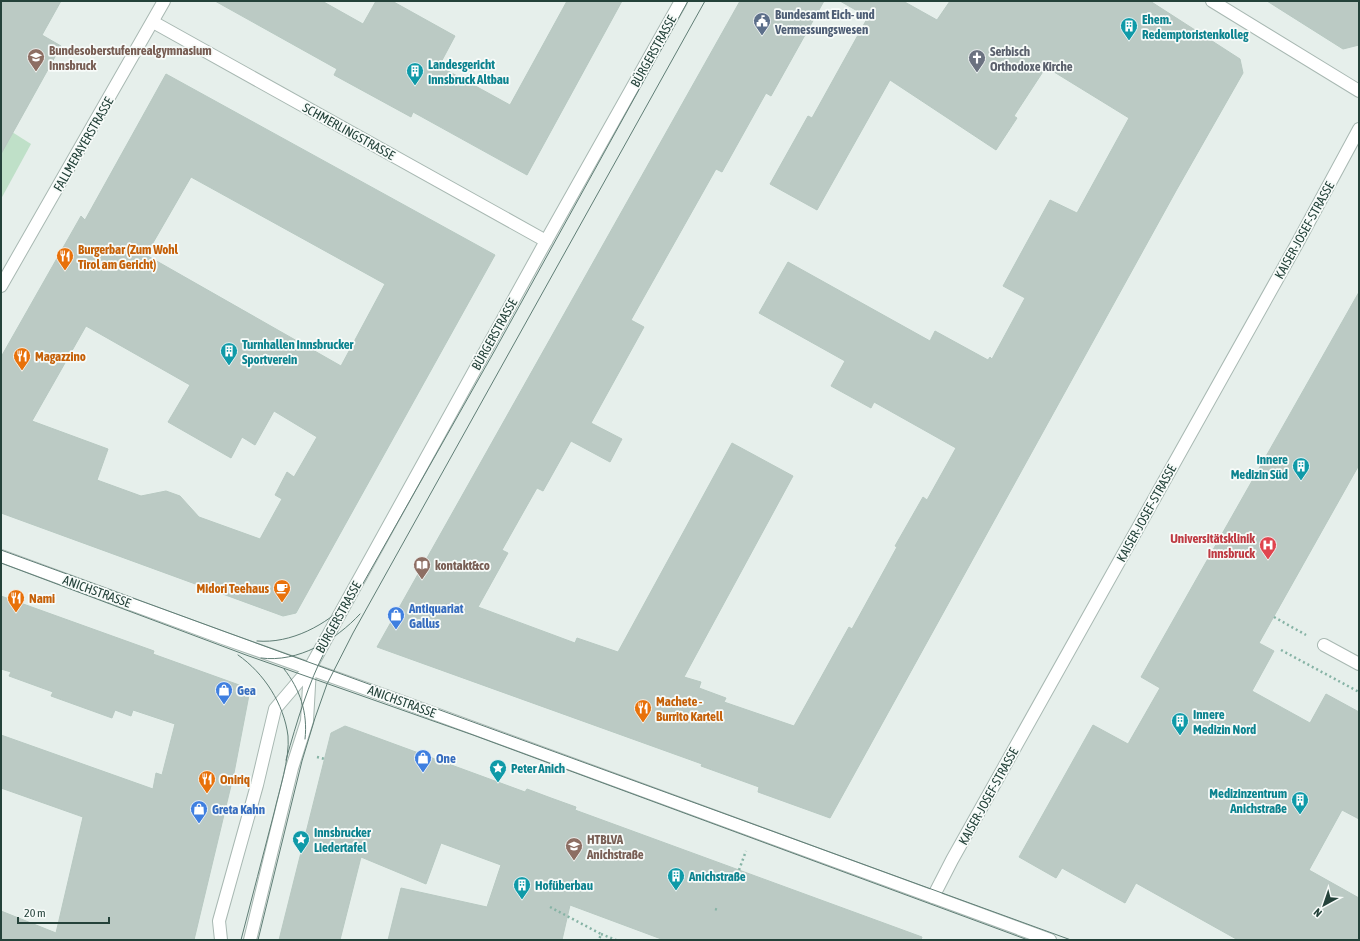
<svg xmlns="http://www.w3.org/2000/svg" width="1360" height="941" font-family="'Asap Condensed',sans-serif">
<style>
.green{fill:#bfe0c8}
.building{fill:#bbcac4;stroke:#b8c9c2;fill-rule:evenodd}
.lines{fill:none;stroke-linecap:round;stroke-linejoin:round}
.service-casing{stroke:#a8b8b2;stroke-width:14}
.minor-casing{stroke:#a8b8b2;stroke-width:14}
.tertiary-casing{stroke:#a8b8b2;stroke-width:14}
.path{stroke:#86b3a5;stroke-width:2.5;stroke-dasharray:2 3;stroke-linecap:butt}
.service{stroke:#fff;stroke-width:12}
.minor{stroke:#fff;stroke-width:12}
.tertiary{stroke:#fff;stroke-width:12}
.tram{stroke:#5f7d75;stroke-width:1}
.labels{text-anchor:middle;stroke-width:3.5;stroke-linejoin:round;paint-order:stroke}
.service-label{font-size:13px;font-weight:bold;fill:#4e5e75;stroke:#f7fbf9;text-anchor:start}
.culture-label{font-size:13px;font-weight:bold;fill:#0d838f;stroke:#f7fbf9;text-anchor:start}
.education-label{font-size:13px;font-weight:bold;fill:#785e54;stroke:#f7fbf9;text-anchor:start}
.street-label{font-size:13px;fill:#24423a;stroke:#f7fbf9}
.worship-label{font-size:13px;font-weight:bold;fill:#5b616d;stroke:#f7fbf9;text-anchor:start}
.food-label{font-size:13px;font-weight:bold;fill:#c56008;stroke:#f7fbf9;text-anchor:start}
.health-label{font-size:13px;font-weight:bold;fill:#be3a42;stroke:#f7fbf9;text-anchor:end}
.shop-label{font-size:13px;font-weight:bold;fill:#366cbe;stroke:#f7fbf9;text-anchor:start}
</style>
<rect width="100%" height="100%" fill="#e6efeb"/>
<polygon class="green" points="1,125 31,144 1,199"/>
<g class="building">
<polygon points="1,1 61,1 42,35 61,46 1,154"/>
<polygon points="215,1 322,1 363,24 376,1 392,1 455,36 439,66 510,105 567,1 622,1 527,175 413,112 411,117 334,75 337,69"/>
<polygon points="740,1 824,1 771,96 766,93 722,172 716,169 631,320 644,327 591,423 622,439 610,462 571,441 543,491 537,488 520,518 502,550 508,553 478,607 575,643 577,638 618,652 732,443 793,476 684,677 701,682 699,688 726,698 724,702 794,726 849,627 852,629 897,547 895,546 923,497 927,500 956,448 874,402 871,408 831,386 845,361 759,313 788,262 930,341 935,331 988,360 990,357 992,359 1025,298 1003,286 1050,200 1077,213 1129,118 1046,67 1014,116 1017,118 996,150 890,80 817,210 770,184 808,116 812,118 868,17 840,1 903,1 937,20 950,1 1150,1 1240,59 1243,73 1177,189 830,818 758,792 759,787 701,766 702,764 377,647"/>
<polygon points="1267,1 1359,1 1359,45 1343,49"/>
<path d="M166,74L495,255L296,613L283,616L1,513V357L81,216L85,220ZM191,177L385,284L341,366L146,255ZM86,326L190,385L168,422L231,458L242,437L255,445L274,411L317,437L294,477L287,472L275,495L282,499L260,539L199,517L180,496L166,491L141,496L97,480L108,449L32,421Z"/>
<polygon points="1359,292 1359,465 1259,643 1274,651 1252,691 1310,723 1326,694 1359,712 1359,819 1342,810 1309,870 1359,898 1359,940 1238,940 1136,883 1125,903 1062,868 1056,878 1019,857 1093,725 1128,744 1160,688 1141,677"/>
<polygon points="1,596 154,651 153,654 242,686 249,695 234,773 194,940 1,940 1,911 56,933 83,817 1,788 1,735 153,789 156,773 162,775 175,724 133,710 131,716 115,710 112,718 51,696 53,692 9,676 11,672 1,669"/>
<polygon points="345,726 525,792 527,789 551,798 576,807 575,810 922,937 921,940 664,940 570,905 562,940 388,940 401,888 487,907 501,865 441,843 426,884 361,857 340,940 279,940 331,733"/>
</g>
<g class="lines">
<g class="service-casing">
<polyline id="service" points="1324,645 1359,664"/>
</g>
<g class="minor-casing">
<g id="minor">
<polyline points="1212,1 1359,91"/>
<polyline points="153,22 546,241"/>
<polyline points="1,286 164,1"/>
<polyline points="1,556 223,638 392,698 1050,940"/>
<polyline points="933,897 952,860 1298,242 1359,129"/>
</g>
</g>
<g class="tertiary-casing">
<g id="tertiary">
<polyline points="221,940 219,921 257,785 275,709 310,668 546,241 681,1"/>
<polyline points="250,940 292,768 307,721 310,668"/>
</g>
</g>
<g class="path">
<polyline points="1274,617 1306,635"/>
<polyline points="1281,650 1359,692"/>
<polyline points="317,757 325,759"/>
<polyline points="739,870 746,851"/>
<polyline points="550,907 601,934 599,940"/>
<polyline points="715,909 718,910"/>
<polyline points="601,934 616,940"/>
</g>
<use href="#service" class="service"/>
<use href="#minor" class="minor"/>
<use href="#tertiary" class="tertiary"/>
<g class="tram">
<polyline points="1,550 1071,940"/>
<polyline points="1,563 246,655 473,735 1028,940"/>
<path d="M257,641C291,644 326,625 350,601"/>
<path d="M238,655C264,673 284,704 288,736C290,758 279,791 274,813C263,855 252,898 241,940"/>
<path d="M261,658C298,663 336,640 360,614"/>
<path d="M284,669C300,689 308,713 305,739"/>
<path d="M286,760C297,721 308,684 326,649L495,350L688,1"/>
<polyline points="258,940 302,761 315,718 327,684 353,633 705,1"/>
</g>
</g>
<defs>
<g id="civic-pin" transform="scale(0.9)"><path d="M0 17L-7.5 6A9.5 9.5 0 1 1 7.5 6Z" fill="#5c6f8a" stroke="#f7fbf9"/><path d="M-.6-6.5H3V-4.5H.6V-3L4-1V1h2V6H-6V1h2V-1L-.6-3ZM-1.2 2.5V6h2.4V2.5Z" fill="#fff"/></g>
<g id="building-pin" transform="scale(0.9)"><path d="M0 17L-7.5 6A9.5 9.5 0 1 1 7.5 6Z" fill="#0f9aa8" stroke="#f7fbf9"/><path d="M-4-6H4V6H1V3H-1V6H-4ZM-2.5-4.3h1.7v1.8h-1.7ZM.8-4.3h1.7v1.8H.8ZM-2.5-1h1.7V.8h-1.7ZM.8-1h1.7V.8H.8Z" fill="#fff"/></g>
<g id="school-pin" transform="scale(0.9)"><path d="M0 17L-7.5 6A9.5 9.5 0 1 1 7.5 6Z" fill="#8d6e63" stroke="#f7fbf9"/><path d="M0-5L7-2L0 1L-7-2ZM-4 1L0 2.5L4 1V4Q0 6-4 4Z" fill="#fff"/></g>
<g id="church-pin" transform="scale(0.9)"><path d="M0 17L-7.5 6A9.5 9.5 0 1 1 7.5 6Z" fill="#6b7280" stroke="#f7fbf9"/><path d="M-1.2-6h2.4v3.5h3.3v2.4h-3.3V6h-2.4V-.1h-3.3v-2.4h3.3Z" fill="#fff"/></g>
<g id="restaurant-pin" transform="scale(0.9)"><path d="M0 17L-7.5 6A9.5 9.5 0 1 1 7.5 6Z" fill="#e8710a" stroke="#f7fbf9"/><path d="M-5-6h1v4h1v-4h1v4h1v-4h1v5L-1.5 .5V6h-2V.5L-5-1ZM5-6V6H3V1.5H1.5Q1.5-4 5-6Z" fill="#fff"/></g>
<g id="hospital-pin" transform="scale(0.9)"><path d="M0 17L-7.5 6A9.5 9.5 0 1 1 7.5 6Z" fill="#e0444e" stroke="#f7fbf9"/><path d="M-5-5h3v3.5h4V-5h3V5h-3V1.5h-4V5h-3Z" fill="#fff"/></g>
<g id="library-pin" transform="scale(0.9)"><path d="M0 17L-7.5 6A9.5 9.5 0 1 1 7.5 6Z" fill="#8d6e63" stroke="#f7fbf9"/><path d="M-6-4Q-3-5.5-.7-3.5V5Q-3 3-6 4ZM6-4Q3-5.5 .7-3.5V5Q3 3 6 4Z" fill="#fff"/></g>
<g id="cafe-pin" transform="scale(0.9)"><path d="M0 17L-7.5 6A9.5 9.5 0 1 1 7.5 6Z" fill="#e8710a" stroke="#f7fbf9"/><path d="M-5.5-4.5H6V0H3Q3 3.5 0 3.5H-2.5Q-5.5 3.5-5.5 0ZM3-3.2v2h1.7v-2ZM-6 4.5H4V6H-6Z" fill="#fff"/></g>
<g id="shop-pin" transform="scale(0.9)"><path d="M0 17L-7.5 6A9.5 9.5 0 1 1 7.5 6Z" fill="#3f7fe0" stroke="#f7fbf9"/><path d="M-5-2.5h2.3a2.7 3.5 0 0 1 5.4 0H5L5.5 6h-11ZM-1.5-2.5h3a1.5 2.3 0 0 0-3 0Z" fill="#fff"/></g>
<g id="sight-pin" transform="scale(0.9)"><path d="M0 17L-7.5 6A9.5 9.5 0 1 1 7.5 6Z" fill="#0f9aa8" stroke="#f7fbf9"/><path d="M0-6L1.8-2.2L6-1.7L2.9 1.2L3.7 5.4L0 3.3L-3.7 5.4L-2.9 1.2L-6-1.7L-1.8-2.2Z" fill="#fff"/></g>
</defs>
<g fill-rule="evenodd">
<use href="#civic-pin" x="762" y="21"/>
<use href="#building-pin" x="1129" y="26"/>
<use href="#school-pin" x="36" y="57"/>
<use href="#church-pin" x="977" y="58"/>
<use href="#building-pin" x="415" y="71"/>
<use href="#restaurant-pin" x="65" y="256"/>
<use href="#building-pin" x="229" y="351"/>
<use href="#restaurant-pin" x="22" y="356"/>
<use href="#building-pin" x="1301" y="466"/>
<use href="#hospital-pin" x="1268" y="545"/>
<use href="#library-pin" x="422" y="565"/>
<use href="#cafe-pin" x="282" y="588"/>
<use href="#restaurant-pin" x="16" y="598"/>
<use href="#shop-pin" x="396" y="615"/>
<use href="#shop-pin" x="224" y="690"/>
<use href="#restaurant-pin" x="643" y="708"/>
<use href="#building-pin" x="1180" y="721"/>
<use href="#shop-pin" x="423" y="758"/>
<use href="#sight-pin" x="498" y="768"/>
<use href="#restaurant-pin" x="207" y="779"/>
<use href="#building-pin" x="1300" y="800"/>
<use href="#shop-pin" x="199" y="809"/>
<use href="#sight-pin" x="301" y="839"/>
<use href="#school-pin" x="574" y="846"/>
<use href="#building-pin" x="676" y="876"/>
<use href="#building-pin" x="522" y="885"/>
</g>
<g class="labels">
<g class="service-label">
<text x="775" y="19">Bundesamt Eich- und<tspan x="775" dy="15">Vermessungswesen</tspan></text>
</g>
<g class="culture-label">
<text x="1142" y="24">Ehem.<tspan x="1142" dy="15">Redemptoristenkolleg</tspan></text>
<text x="428" y="69">Landesgericht<tspan x="428" dy="15">Innsbruck Altbau</tspan></text>
<text x="242" y="349">Turnhallen Innsbrucker<tspan x="242" dy="15">Sportverein</tspan></text>
<text x="1288" y="464" text-anchor="end">Innere<tspan x="1288" dy="15">Medizin Süd</tspan></text>
<text x="1193" y="719">Innere<tspan x="1193" dy="15">Medizin Nord</tspan></text>
<text x="511" y="773">Peter Anich</text>
<text x="1287" y="798" text-anchor="end">Medizinzentrum<tspan x="1287" dy="15">Anichstraße</tspan></text>
<text x="314" y="837">Innsbrucker<tspan x="314" dy="15">Liedertafel</tspan></text>
<text x="689" y="881">Anichstraße</text>
<text x="535" y="890">Hofüberbau</text>
</g>
<g class="education-label">
<text x="49" y="55">Bundesoberstufenrealgymnasium<tspan x="49" dy="15">Innsbruck</tspan></text>
<text x="435" y="570">kontakt&amp;co</text>
<text x="587" y="844">HTBLVA<tspan x="587" dy="15">Anichstraße</tspan></text>
</g>
<g class="street-label">
<text transform="translate(653 51) rotate(-61)" y="5">BÜRGERSTRASSE</text>
<text transform="translate(349 131) rotate(29)" y="5">SCHMERLINGSTRASSE</text>
<text transform="translate(83 144) rotate(-60)" y="5">FALLMERAYERSTRASSE</text>
<text transform="translate(1304 230) rotate(-61)" y="5">KAISER-JOSEF-STRASSE</text>
<text transform="translate(494 334) rotate(-61)" y="5">BÜRGERSTRASSE</text>
<text transform="translate(1146 513) rotate(-61)" y="5">KAISER-JOSEF-STRASSE</text>
<text transform="translate(97 591) rotate(20)" y="5">ANICHSTRASSE</text>
<text transform="translate(338 617) rotate(-61)" y="5">BÜRGERSTRASSE</text>
<text transform="translate(402 701) rotate(20)" y="5">ANICHSTRASSE</text>
<text transform="translate(988 796) rotate(-61)" y="5">KAISER-JOSEF-STRASSE</text>
</g>
<g class="worship-label">
<text x="990" y="56">Serbisch<tspan x="990" dy="15">Orthodoxe Kirche</tspan></text>
</g>
<g class="food-label">
<text x="78" y="254">Burgerbar (Zum Wohl<tspan x="78" dy="15">Tirol am Gericht)</tspan></text>
<text x="35" y="361">Magazzino</text>
<text x="269" y="593" text-anchor="end">Midori Teehaus</text>
<text x="29" y="603">Nami</text>
<text x="656" y="706">Machete -<tspan x="656" dy="15">Burrito Kartell</tspan></text>
<text x="220" y="784">Oniriq</text>
</g>
<g class="health-label">
<text x="1255" y="543">Universitätsklinik<tspan x="1255" dy="15">Innsbruck</tspan></text>
</g>
<g class="shop-label">
<text x="409" y="613">Antiquariat<tspan x="409" dy="15">Gallus</tspan></text>
<text x="237" y="695">Gea</text>
<text x="436" y="763">One</text>
<text x="212" y="814">Greta Kahn</text>
</g>
</g>
<rect width="1360" height="941" fill="none" stroke="#24423a" stroke-width="4"/>
<g transform="translate(1324 905) rotate(220)" stroke="#f7fbf9" stroke-width="3" paint-order="stroke">
<path d="M0-3L7 15L0 10L-7 15Z" fill="#24423a"/>
<text y="-6" font-size="11" font-weight="bold" text-anchor="middle" fill="#24423a">N</text>
</g>
<path d="M18 917v6h91v-6" fill="none" stroke="#24423a" stroke-width="2"/>
<text x="24" y="917" font-size="12" fill="#24423a" stroke="#f7fbf9" stroke-width="3" paint-order="stroke">20 m</text>
</svg>
